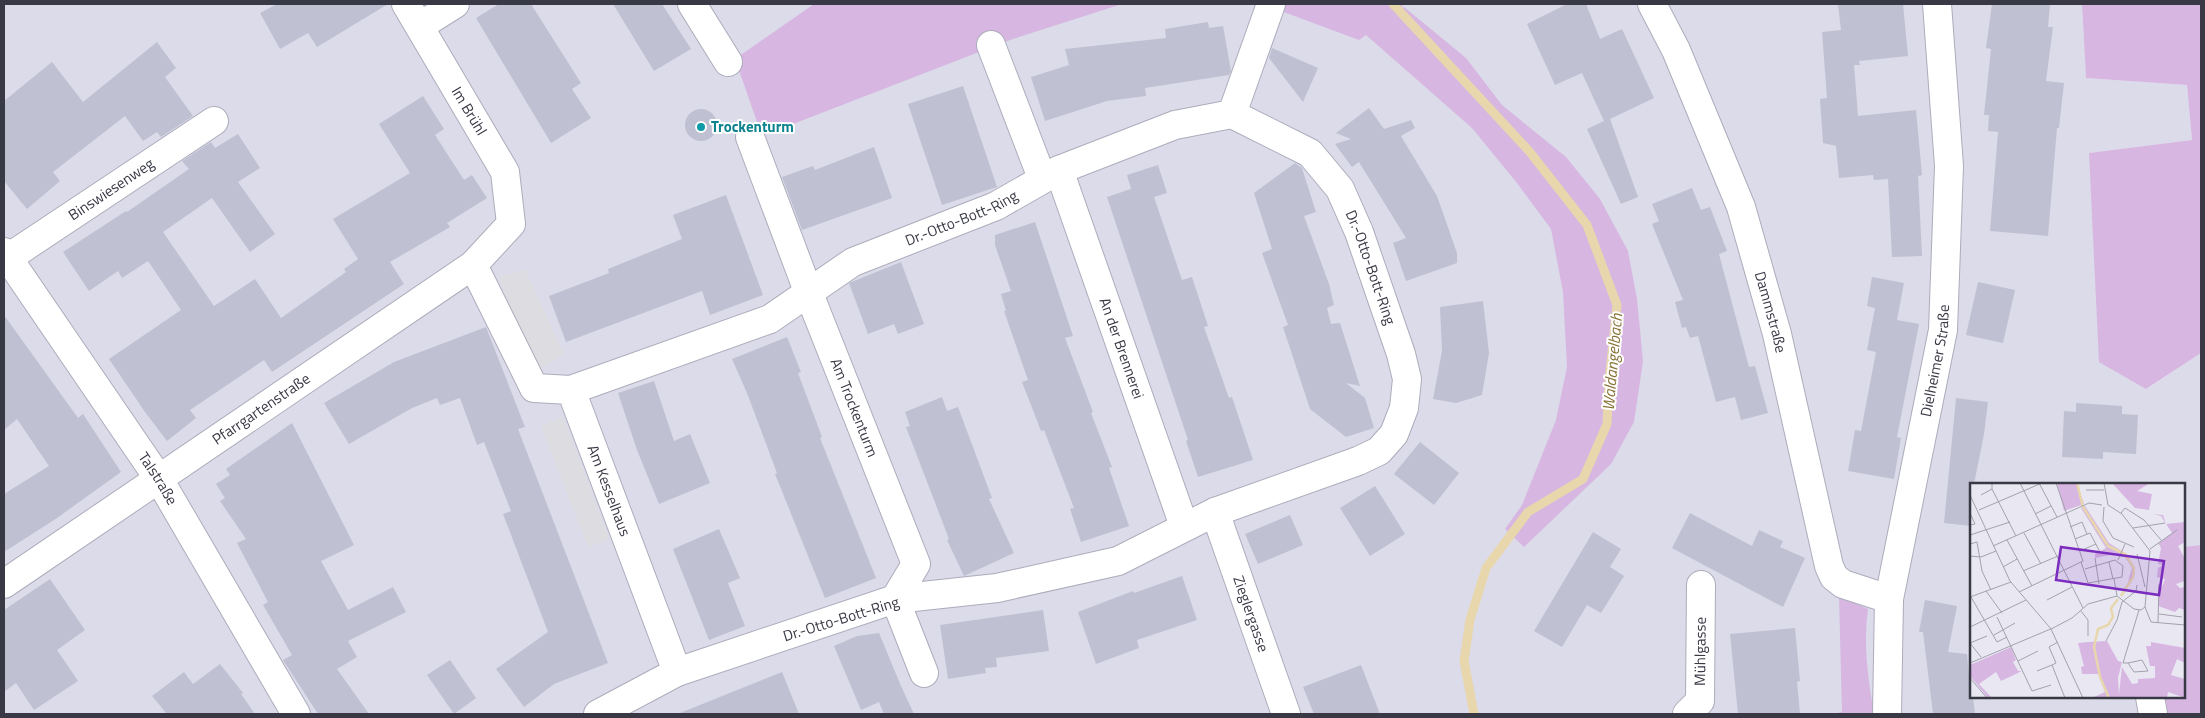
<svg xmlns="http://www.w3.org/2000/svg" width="2205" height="718" font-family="'Titillium Web',sans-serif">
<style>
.residential{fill:#dbdbe9}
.green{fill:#d7b6e2}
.parking{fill:#dddde1}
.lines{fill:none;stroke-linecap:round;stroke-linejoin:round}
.stream{stroke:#e8d7ac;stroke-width:9}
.building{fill:#bfc0d2}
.street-casing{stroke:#acacbc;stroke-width:30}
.street{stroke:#fff;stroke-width:28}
.culture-dot{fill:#0f9aa8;stroke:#fff;stroke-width:2}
.labels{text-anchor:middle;stroke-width:4;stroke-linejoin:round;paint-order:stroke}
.street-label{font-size:15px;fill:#383945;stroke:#fff}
.culture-label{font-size:15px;font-weight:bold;fill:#0d838f;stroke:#fff;text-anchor:start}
.water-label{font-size:16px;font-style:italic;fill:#877134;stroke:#fff}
.inset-river{fill:none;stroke:#e8d7ac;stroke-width:2.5}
.inset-road{fill:none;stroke:#a2a2ad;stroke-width:1}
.view{fill:#7b2cbf;fill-opacity:0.15;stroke:#7b2cbf;stroke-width:2.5}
.inset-edge{fill:none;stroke:#383945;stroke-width:2.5}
</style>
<rect width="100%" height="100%" fill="#e9e8f2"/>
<polygon class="residential" points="4,4 2082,4 2086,78 2187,85 2192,140 2089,153 2147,389 2201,353 2201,545 2184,547 2184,484 1971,484 1971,697 2161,697 2164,714 4,714"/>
<g class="green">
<polygon points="814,4 1122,4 1010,40 762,136 735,59"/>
<polygon points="1262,4 1402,4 1403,5 1397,11 1404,7 1466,58 1502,105 1566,157 1600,199 1628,251 1637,299 1643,361 1634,422 1611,464 1524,547 1505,529 1522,505 1556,420 1567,367 1563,292 1551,229 1517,183 1472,128 1366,35 1359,40"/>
<polygon points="2082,4 2201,4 2201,353 2146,389 2099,362 2089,153 2192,140 2187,85 2086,78"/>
<polygon points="2201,545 2201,714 2164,714 2161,697 2184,697 2184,547"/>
<path d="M1839,596L1868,609C1863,645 1868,678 1874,714H1833L1842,712Z"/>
</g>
<g class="parking">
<polygon points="525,269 564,355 537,370 498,278"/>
<polygon points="563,417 609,539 588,547 541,426"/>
</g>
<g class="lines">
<polyline class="stream" points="1393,4 1529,151 1587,225 1617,305 1609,381 1607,424 1583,479 1528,512 1486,568 1470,620 1464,661 1474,714"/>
</g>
<g class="building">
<polygon points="277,4 388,4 317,47 308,33 280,49 260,13"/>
<polygon points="499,4 531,4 581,83 572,89 591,118 551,143 476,18"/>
<polygon points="613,4 662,4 691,49 654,71"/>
<polygon points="1567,4 1586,4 1600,39 1622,29 1654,98 1610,119 1638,197 1621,204 1587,129 1604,121 1582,73 1555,85 1527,24"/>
<polygon points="1838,4 1903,4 1908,56 1859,61 1860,65 1854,65 1858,116 1916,110 1922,175 1918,176 1922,256 1892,257 1888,179 1874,180 1873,175 1839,178 1836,146 1823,143 1820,99 1827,98 1822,32 1841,30"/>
<polygon points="1992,4 2050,4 2048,27 2053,27 2046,81 2064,83 2059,128 2057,128 2048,236 1990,231 1998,132 1988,131 1989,115 1984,115 1991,49 1986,48"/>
<polygon points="1208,22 1209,28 1223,26 1231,71 1229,75 1145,88 1146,96 1107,101 1045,121 1031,77 1069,65 1065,49 1166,38 1165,29"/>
<polygon points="157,42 176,68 165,77 193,116 161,137 157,132 143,141 125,116 53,172 60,181 27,209 4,181 4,101 52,62 83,102"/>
<polygon points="1272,48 1318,68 1303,102 1269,58"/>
<polygon points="963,86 997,187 942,205 908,104"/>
<polygon points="423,96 444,129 435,135 464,180 472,175 487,198 447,223 450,227 390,262 404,284 272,372 264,360 190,410 196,418 167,441 145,412 109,359 181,310 148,261 122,278 118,271 89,291 63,252 126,211 127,212 189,169 182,161 211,142 215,148 238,134 260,168 238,182 275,234 250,252 212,198 163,232 214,306 255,279 281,318 346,272 344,269 358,259 333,219 410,173 379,124"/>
<polygon points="1369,108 1384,129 1411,120 1415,128 1401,136 1437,196 1457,253 1457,263 1406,281 1393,243 1406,238 1359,162 1352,167 1335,144 1351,139 1336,133"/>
<circle cx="701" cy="125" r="16"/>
<polygon points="874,147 892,198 802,230 782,177 813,166 815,170"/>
<polygon points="1295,163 1302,168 1316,212 1304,216 1329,284 1334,305 1327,308 1331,324 1340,323 1360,386 1346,383 1365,398 1374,428 1346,437 1310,409 1283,327 1288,325 1262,253 1272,249 1254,193"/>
<polygon points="1158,165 1167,193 1154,197 1182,280 1192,277 1208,326 1204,327 1229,398 1232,397 1253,460 1198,477 1186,441 1188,440 1107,197 1131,189 1127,175"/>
<polygon points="1692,188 1701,210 1710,207 1727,251 1719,254 1749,367 1755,366 1768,413 1741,420 1735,397 1716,402 1698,336 1690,338 1686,327 1682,328 1675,302 1683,300 1652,224 1659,221 1652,204"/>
<polygon points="726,195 763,295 710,315 702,291 566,342 549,296 609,273 608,269 682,239 673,215"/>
<polygon points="1035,222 1073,336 1065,338 1093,412 1091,413 1112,467 1109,468 1129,526 1081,542 1070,509 1074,508 1044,430 1041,431 1022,382 1028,380 1004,311 1006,311 1001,294 1011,291 995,245 995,235"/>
<polygon points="901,262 924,324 898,334 894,324 868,334 849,283"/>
<polygon points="1872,277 1904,283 1897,320 1919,324 1897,437 1901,438 1894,479 1848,471 1855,430 1861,431 1876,352 1867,350 1875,308 1867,306"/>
<polygon points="1978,282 2015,290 2003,343 1966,335"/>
<polygon points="1483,301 1489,353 1482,395 1456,403 1433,399 1442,351 1440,307"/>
<polygon points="4,315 78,418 83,414 121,472 57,518 4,552 4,494 49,466 17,419 4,430"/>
<polygon points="486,327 525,427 518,429 608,663 554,684 524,707 496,669 548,632 503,514 511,511 484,442 477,445 460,398 440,405 437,398 412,408 349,444 324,403 394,362"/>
<polygon points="787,337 801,372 798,373 822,437 820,438 876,578 825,598 775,474 777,473 747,393 732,359"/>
<polygon points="654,381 674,441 690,434 710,483 659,504 637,450 618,393"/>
<polygon points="942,397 947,411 958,407 992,498 989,499 1014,553 964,576 947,540 949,539 906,427 910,426 905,412"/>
<polygon points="1956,398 1988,402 1984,434 1974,484 1971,484 1971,526 1944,523"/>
<polygon points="2076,403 2122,406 2122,414 2138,415 2136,454 2103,452 2103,459 2062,457 2064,411 2076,412"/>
<polygon points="292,423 354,545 321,561 348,610 393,587 406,612 348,641 357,657 337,669 369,714 318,714 283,660 292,655 263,605 268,602 237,543 246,539 220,501 225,498 216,484 230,475 226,469"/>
<polygon points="1420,442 1459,473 1434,505 1394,474"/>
<polygon points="1375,486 1405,534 1370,556 1340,508"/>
<polygon points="1690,513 1752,546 1759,530 1783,541 1780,547 1805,558 1783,607 1672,548"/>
<polygon points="1290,515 1303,545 1258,564 1245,534"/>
<polygon points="719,529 740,578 728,583 745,626 709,640 673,549"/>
<polygon points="1593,532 1621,549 1610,567 1624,576 1601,613 1587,605 1562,647 1534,631"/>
<polygon points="1182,576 1197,620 1137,640 1139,648 1096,664 1078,612 1133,591 1134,593"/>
<polygon points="50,579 85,630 57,650 78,681 34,710 16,683 4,692 4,610"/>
<polygon points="1925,600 1957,606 1948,652 1967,654 1971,697 1973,697 1975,714 1933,714 1923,632 1919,632"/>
<polygon points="1043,610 1049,651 996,658 997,667 985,668 986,673 948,679 940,625"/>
<polygon points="1795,628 1800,681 1797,682 1800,714 1738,714 1730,634"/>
<polygon points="879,633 901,686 914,714 884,714 879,702 861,710 834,646 857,636"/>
<polygon points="450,660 476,698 454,714 427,675"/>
<polygon points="220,664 243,693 241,694 255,714 167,714 152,696 184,672 193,684"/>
<polygon points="1361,665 1380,714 1314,714 1303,687"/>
<polygon points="782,672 799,714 680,714 680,713"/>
</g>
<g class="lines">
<g class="street-casing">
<g id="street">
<polyline points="692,4 728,62"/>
<path id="s1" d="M1652,4L1676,50L1741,207L1777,334L1829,566L1834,577L1843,584L1889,599"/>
<polyline points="420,26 455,4"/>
<polyline points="991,45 1042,178"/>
<polyline points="1232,114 1271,4"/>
<path id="s2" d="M750,137L808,291L916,564L895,599L924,673"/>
<path id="s3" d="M1059,170L1184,526"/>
<path id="s4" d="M4,252L159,479L296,714"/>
<path id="s5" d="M8,258L214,121"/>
<path id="s6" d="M473,265L534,388L571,390L677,672"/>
<path id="s7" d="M571,390L770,319L853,262L996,206L1059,170L1175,125L1232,114L1310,153L1340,189L1359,232L1401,354L1407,379L1404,408L1394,434L1379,451L1358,461L1215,512L1118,561L997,588L895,599L677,672L598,714"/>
<path id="s8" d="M1215,512L1286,714"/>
<path id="s9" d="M4,584L473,265L511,224L505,172L406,4"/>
<polyline points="2150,697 2153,714"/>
<path id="s10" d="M1687,714L1700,701L1701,585"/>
<path id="s11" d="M1887,714L1889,599L1943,330L1949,166L1937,4"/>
</g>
</g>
<use href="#street" class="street"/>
</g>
<circle class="culture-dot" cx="701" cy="127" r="5"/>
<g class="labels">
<g class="street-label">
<text transform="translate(469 111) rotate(59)" y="5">Im Brühl</text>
<text dy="5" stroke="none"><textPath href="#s5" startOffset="124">Binswiesenweg</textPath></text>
<text dy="5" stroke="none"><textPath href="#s7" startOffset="429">Dr.-Otto-Bott-Ring</textPath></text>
<text dy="5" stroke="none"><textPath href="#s7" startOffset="939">Dr.-Otto-Bott-Ring</textPath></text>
<text dy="5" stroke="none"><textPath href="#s1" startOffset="331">Dammstraße</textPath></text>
<text dy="5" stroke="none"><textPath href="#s3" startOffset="189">An der Brennerei</textPath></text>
<text dy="5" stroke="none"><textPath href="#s11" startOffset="358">Dielheimer Straße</textPath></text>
<text dy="5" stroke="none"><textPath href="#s2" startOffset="290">Am Trockenturm</textPath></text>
<text dy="5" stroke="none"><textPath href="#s9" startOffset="311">Pfarrgartenstraße</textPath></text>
<text dy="5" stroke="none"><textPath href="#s4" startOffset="274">Talstraße</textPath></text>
<text dy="5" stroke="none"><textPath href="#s6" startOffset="282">Am Kesselhaus</textPath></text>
<text dy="5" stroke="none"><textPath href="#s8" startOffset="108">Zieglergasse</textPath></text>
<text transform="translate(841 619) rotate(-17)" y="5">Dr.-Otto-Bott-Ring</text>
<text dy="5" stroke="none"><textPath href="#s10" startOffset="68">Mühlgasse</textPath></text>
</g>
<g class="culture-label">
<text x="711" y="132">Trockenturm</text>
</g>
<g class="water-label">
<text transform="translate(1612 362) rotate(-85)" y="6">Waldangelbach</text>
</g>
</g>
<g transform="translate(1970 483)">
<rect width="215" height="215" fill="#e9e8f2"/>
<path d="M87,0H107L114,21L94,28ZM142,0H180L167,8L182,11L179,27L165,25ZM115,23L139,60L155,70L163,81L165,91L158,99L162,85L155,74L145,71L125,75V71L136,65L111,25ZM183,31L193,32L196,41L215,39V59L208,63L215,76V98L206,101L210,105L215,104V127L209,125L205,129L188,123V104H192L195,96L187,94L188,85L193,82L188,81L191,65L188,60L202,50L191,33ZM137,158L148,178L152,179L148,195L149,211L152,184L162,201L168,200V196L185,195V183H180L176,163H181V159L215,165V180L207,176L201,192L215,196V210L200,205L215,210V215L198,209L197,215H122L135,209L128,191H112L111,184L114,183L108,160L118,159L119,163L118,159ZM41,164L46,177L43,179L48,188H52L31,198L26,189L9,201L22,215H18L0,193V182Z" fill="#d7b6e2"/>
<path class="inset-river" d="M107,0L113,24L138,63L155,71L164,85L163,94L151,113M139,215L130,194L124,164L128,146L138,142L143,134L141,125L148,116"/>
<path class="inset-road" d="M50,0L113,125M69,0L87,34M134,0L138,22M22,6L46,53M116,7H134M0,12L40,98L81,146L113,215M11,12L22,6V0M138,22L152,31L180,68L175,124M134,24L133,38L143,55L164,64M9,27L72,0M0,30L5,41L0,42M151,30L155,25L174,37L191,57M65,31L81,23M100,44L112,39L117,51M163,45L195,40M54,50L71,81M0,52L40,39M105,56L120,50L130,69M37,57L62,103M0,61L7,59L12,88L21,107M23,63L119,20L132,22M180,66L207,47M110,68L126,61M167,71L175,104M0,73L11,74L26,68M125,75L129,101M148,77L155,61M111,79L118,100M139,79L143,96M33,84L47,76M115,86L145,77L153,83L152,94L118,100M53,88L88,73M144,96L147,113M16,108L32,130M49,109L113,78L86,0M0,114L41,99M1,114L27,159L37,154M77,117L102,104M111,128L118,137V153M189,131L212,134M27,134L62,208L81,202M188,139L189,101M0,144L56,117M24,152L45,140M136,158L147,137L152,119L166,108L167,102M0,160L17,153M0,160L11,174M48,178L68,168M0,180L83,145L102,135L118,121L147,113L164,126L171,127L175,124L181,139L215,142M158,180L172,177L178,188L164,189L158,180H153L169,127M82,182L95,215M82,182L86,180L79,164L88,159M67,188L82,182M0,195L17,215"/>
<path class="view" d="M91,64L194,78L189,112L86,97Z"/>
<rect width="215" height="215" class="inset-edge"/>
</g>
<rect width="2205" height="718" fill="none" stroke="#383945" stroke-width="10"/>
</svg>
